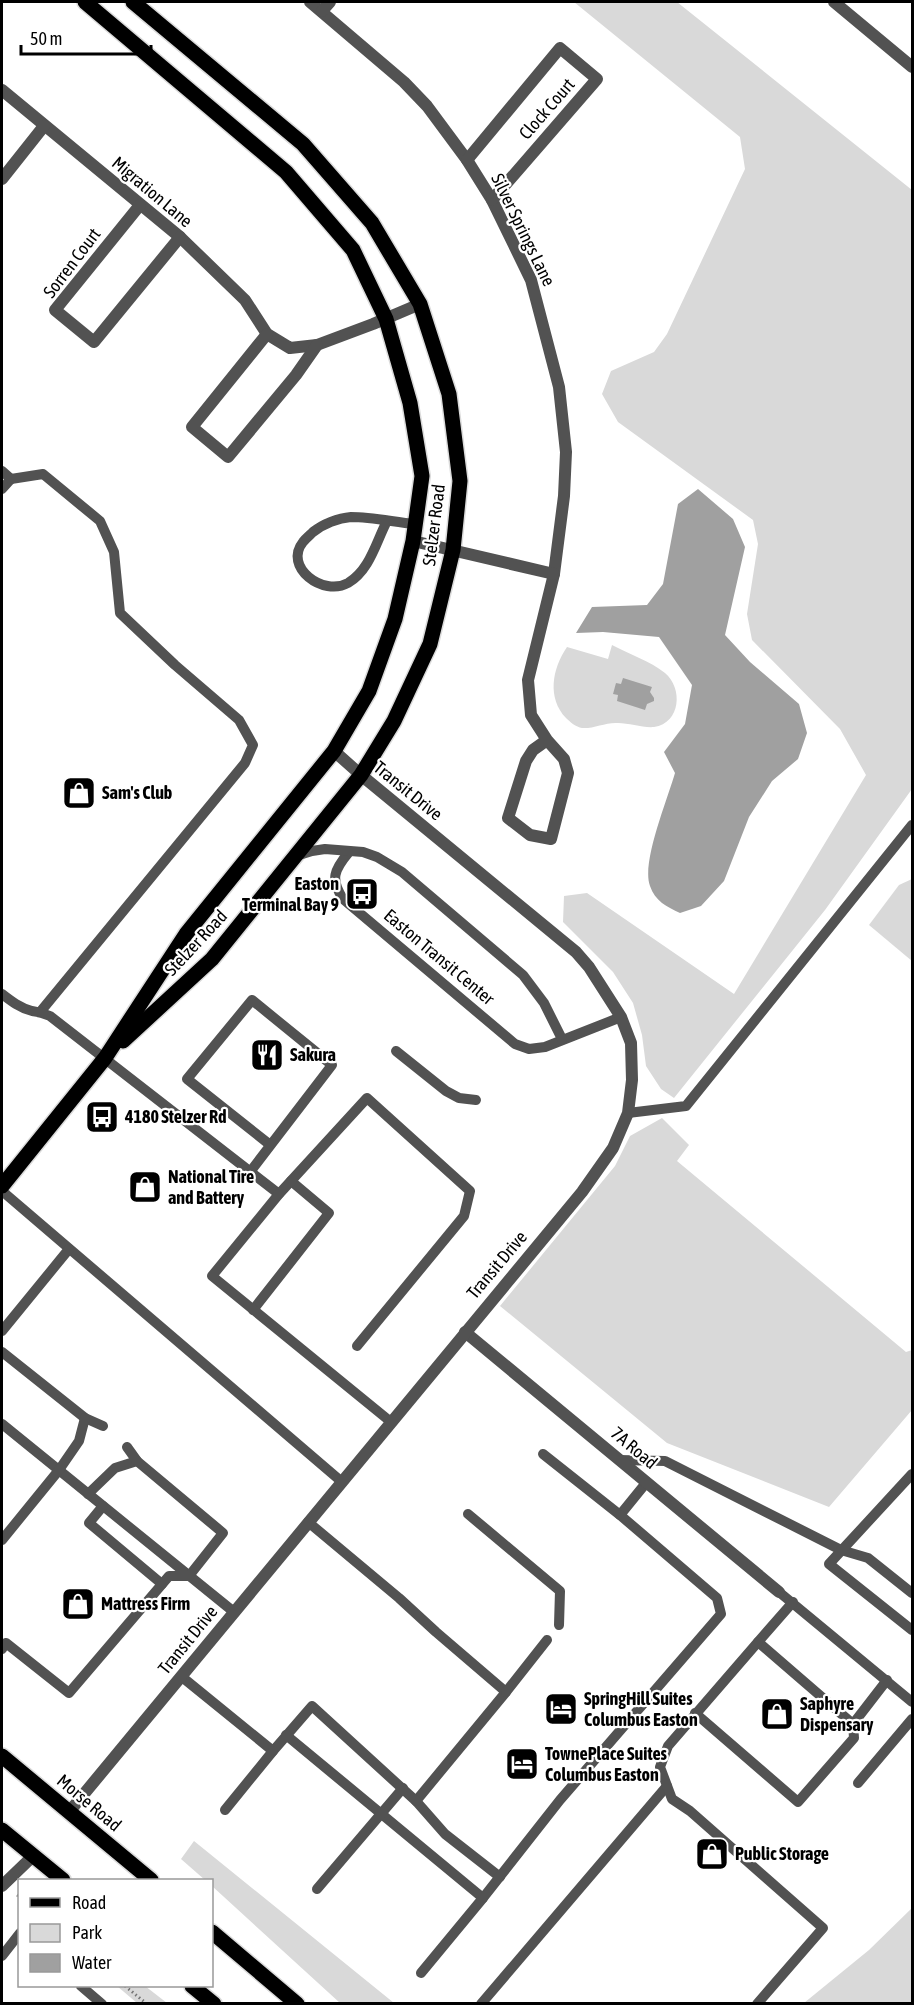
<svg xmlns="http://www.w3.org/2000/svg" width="914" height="2005" font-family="'Asap Condensed',sans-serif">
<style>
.green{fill:#d9d9d9}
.water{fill:#a0a0a0}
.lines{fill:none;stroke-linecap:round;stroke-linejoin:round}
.primary-casing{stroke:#dbdbdb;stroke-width:18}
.path{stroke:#747474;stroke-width:3;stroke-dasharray:1.5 3;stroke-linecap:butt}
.lane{stroke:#525252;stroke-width:10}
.street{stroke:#525252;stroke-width:12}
.primary{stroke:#000;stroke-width:15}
.labels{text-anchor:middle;stroke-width:4.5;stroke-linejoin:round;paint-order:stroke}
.street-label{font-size:18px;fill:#000;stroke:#fff}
.poi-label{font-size:18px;font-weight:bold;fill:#000;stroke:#fff;text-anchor:start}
</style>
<rect width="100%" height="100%" fill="#fff"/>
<g class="green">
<polygon points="574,2 677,2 912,190 912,789 825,910 674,1098 661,1089 646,1066 642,1035 633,1003 613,972 563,922 564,896 587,893 734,994 866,775 840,729 752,640 747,614 758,544 753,520 618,422 602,394 611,371 654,352 667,334 745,169 740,137"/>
<path d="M612,645C629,654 650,661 665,673C683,688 681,723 654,727C643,728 629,723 618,723C606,722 593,729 582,728C576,727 570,722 566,718C547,698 552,669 567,647L608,659Z"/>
<polygon points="912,879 912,961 869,925 899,885"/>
<polygon points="662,1118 689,1145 677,1161 906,1352 912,1350 912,1410 829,1507 667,1443 500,1306 615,1166 630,1136"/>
<polygon points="194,1841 394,2003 340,2003 212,1886 212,1880 205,1880 181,1859"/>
<polygon points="912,1908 911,2003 804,2003 869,1950"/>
<polygon points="117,1986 145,1986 167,2003 137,2003"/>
</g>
<g class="water">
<path d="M698,489L733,519L745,547L725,635L750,662L799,704L807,733L798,759L772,781L749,817L724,881L701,906L680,913C667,907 655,901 650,886C641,863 668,798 675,773L664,752L685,724L692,685L659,637L603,632L576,633L592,607L647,605L663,584L678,504Z"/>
<polygon points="623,678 652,687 650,692 654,698 654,701 647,704 645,710 617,701 618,695 613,694 616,683 621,684"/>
</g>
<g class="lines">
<g class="primary-casing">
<g id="primary">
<polyline points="123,1041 212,959 361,775 394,721 430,644 453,550 460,481 449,394 420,304 372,223 303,144 133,2"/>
<polyline points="2,1186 105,1058 186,934 334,751 369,691 395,619 413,541 422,476 410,403 386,319 353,250 286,172 85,2"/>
<polyline points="2,1756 151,1880"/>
<polyline points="2,1830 63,1880"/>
<polyline points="212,1932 297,2004"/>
<polyline points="192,1986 214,2004"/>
</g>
</g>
<g class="path">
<polyline points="17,1895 20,1897"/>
<polyline points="125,1986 147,2004"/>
</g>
<g class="lane">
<polyline points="2,471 11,479 2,489"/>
<polyline points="11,479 43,474 100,521 114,552 120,613 175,665 239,720 253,745 245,763 41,1011"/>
<path d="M387,521C376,542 370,570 348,583C323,597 283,567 303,542C306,538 310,535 313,532C323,524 338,518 351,517C372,517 394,522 415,524"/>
<path d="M349,852C334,870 330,879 343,899L515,1044L529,1049L545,1047L621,1017"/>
<polyline points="296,856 312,851 325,849 363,852 377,857 402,872 523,975 544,1003 562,1039"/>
<path d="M2,994C11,1001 20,1008 32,1011C39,1012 43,1013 50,1016L279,1194"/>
<polyline points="396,1051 446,1091 459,1098 476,1100"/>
<polyline points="628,1113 686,1106 912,825"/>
<polyline points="250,1172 332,1065 252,1000 187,1079 269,1144"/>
<polyline points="2,1191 342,1482"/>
<polyline points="253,1310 329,1213 291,1181"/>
<polyline points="2,1331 69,1249"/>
<polyline points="357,1346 464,1216 470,1191 367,1098 279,1194 212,1276 391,1422"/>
<polyline points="2,1352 85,1418 103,1426"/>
<polyline points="2,1424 234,1612"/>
<polyline points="543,1454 620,1515 646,1483"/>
<polyline points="619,1460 665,1461 841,1550 868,1558 912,1593"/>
<polyline points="912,1474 829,1564 912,1630"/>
<polyline points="88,1494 115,1468 137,1461"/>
<polyline points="103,1506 89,1523 162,1584"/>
<polyline points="468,1514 560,1591 559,1625"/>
<polyline points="308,1522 399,1598 436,1632 506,1692 416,1801 445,1834 500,1877"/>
<polyline points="2,1540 59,1470 79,1441 85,1418"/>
<polyline points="779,1592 912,1702"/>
<polyline points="793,1602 758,1642 853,1724 887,1680"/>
<polyline points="2,1649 6,1643 69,1693 169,1576 189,1576 223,1533 137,1461 127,1447"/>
<polyline points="182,1677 273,1751 312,1706 416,1801"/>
<polyline points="506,1692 547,1640"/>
<polyline points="695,1713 798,1802 854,1738 853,1724"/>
<polyline points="286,1735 483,1898"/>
<polyline points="858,1783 912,1719"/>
<polyline points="225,1810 273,1751"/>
<polyline points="317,1889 403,1788"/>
<polyline points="2,1956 20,1933"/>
<polyline points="421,1973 483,1898 560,1800 721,1614 717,1598 620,1515"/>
<polyline points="81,1986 102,2004"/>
<polyline points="481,2004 667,1786"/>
<polyline points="757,2004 823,1928 690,1811 672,1799 660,1767 668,1746 758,1642"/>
</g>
<g class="street">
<polyline points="310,2 404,82 427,106 467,160 492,200 531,280 559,387 566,452 564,496 554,574 528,680 531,715 547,740 564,759 568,773 551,839 530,835 508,818 526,761 533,750 547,740"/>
<polyline points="834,2 912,67"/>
<polyline points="322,11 330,2"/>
<polyline points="2,90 180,237 245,300 267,334 290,348 317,345 373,324 420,304"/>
<polyline points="467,160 560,48 597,79 492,200"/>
<polyline points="2,179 44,126"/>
<polyline points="140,205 55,310 94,342 180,237"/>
<polyline points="267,334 192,427 228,457 296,375 317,345"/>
<polyline points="413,541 554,574"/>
<polyline points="465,1332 779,1592"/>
<polyline points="69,1812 582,1192 613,1148 628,1113 632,1080 631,1043 621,1017 589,967 576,952 361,775 334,751"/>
<polyline points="2,1886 33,1856"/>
</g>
<use href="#primary" class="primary"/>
</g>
<defs>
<g id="shop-square" transform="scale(1.725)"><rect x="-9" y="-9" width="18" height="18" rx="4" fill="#000" stroke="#fff"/><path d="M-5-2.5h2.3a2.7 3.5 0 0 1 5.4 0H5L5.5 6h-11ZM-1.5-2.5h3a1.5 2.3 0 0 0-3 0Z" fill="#fff"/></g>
<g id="bus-square" transform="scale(1.725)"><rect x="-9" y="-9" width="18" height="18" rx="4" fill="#000" stroke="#fff"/><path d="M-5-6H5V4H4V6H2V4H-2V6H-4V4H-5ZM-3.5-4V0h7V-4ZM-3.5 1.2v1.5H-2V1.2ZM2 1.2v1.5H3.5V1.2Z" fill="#fff"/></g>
<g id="restaurant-square" transform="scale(1.725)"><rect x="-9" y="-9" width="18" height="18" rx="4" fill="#000" stroke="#fff"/><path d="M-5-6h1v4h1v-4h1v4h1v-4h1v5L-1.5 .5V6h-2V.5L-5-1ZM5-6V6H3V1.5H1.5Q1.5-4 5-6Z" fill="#fff"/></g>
<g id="hotel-square" transform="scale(1.725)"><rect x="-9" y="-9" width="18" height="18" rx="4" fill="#000" stroke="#fff"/><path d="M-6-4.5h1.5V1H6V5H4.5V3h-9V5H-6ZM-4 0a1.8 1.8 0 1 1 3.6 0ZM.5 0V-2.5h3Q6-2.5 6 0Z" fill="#fff"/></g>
</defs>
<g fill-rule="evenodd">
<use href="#shop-square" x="79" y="793"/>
<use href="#bus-square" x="362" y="894"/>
<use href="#restaurant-square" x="267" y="1055"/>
<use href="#bus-square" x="102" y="1117"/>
<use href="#shop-square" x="145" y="1187"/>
<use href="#shop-square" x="78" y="1604"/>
<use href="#hotel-square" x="561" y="1709"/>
<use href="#shop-square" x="777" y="1714"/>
<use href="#hotel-square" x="522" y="1764"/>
<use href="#shop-square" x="712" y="1854"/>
</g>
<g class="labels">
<g class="street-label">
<text transform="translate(547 109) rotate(-49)" y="6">Clock Court</text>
<text transform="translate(152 192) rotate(40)" y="6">Migration Lane</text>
<text transform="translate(523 230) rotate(64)" y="6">Silver Springs Lane</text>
<text transform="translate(72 263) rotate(-53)" y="6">Sorren Court</text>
<text transform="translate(434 525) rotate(-83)" y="6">Stelzer Road</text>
<text transform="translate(408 791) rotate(39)" y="6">Transit Drive</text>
<text transform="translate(196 943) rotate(-47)" y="6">Stelzer Road</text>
<text transform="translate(439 957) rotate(40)" y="6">Easton Transit Center</text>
<text transform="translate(497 1265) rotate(-50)" y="6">Transit Drive</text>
<text transform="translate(634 1448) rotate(40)" y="6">7A Road</text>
<text transform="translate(188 1640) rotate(-51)" y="6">Transit Drive</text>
<text transform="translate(89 1803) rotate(40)" y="6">Morse Road</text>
</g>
<g class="poi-label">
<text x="102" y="799">Sam's Club</text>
<text x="339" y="890" text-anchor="end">Easton<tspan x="339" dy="21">Terminal Bay 9</tspan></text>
<text x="290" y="1061">Sakura</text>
<text x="125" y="1123">4180 Stelzer Rd</text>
<text x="168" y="1183">National Tire<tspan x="168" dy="21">and Battery</tspan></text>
<text x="101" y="1610">Mattress Firm</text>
<text x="584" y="1705">SpringHill Suites<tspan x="584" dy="21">Columbus Easton</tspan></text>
<text x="800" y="1710">Saphyre<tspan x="800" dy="21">Dispensary</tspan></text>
<text x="545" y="1760">TownePlace Suites<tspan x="545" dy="21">Columbus Easton</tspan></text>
<text x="735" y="1860">Public Storage</text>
</g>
</g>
<rect width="914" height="2005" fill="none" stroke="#000000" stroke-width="6"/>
<rect x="18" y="1879" width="195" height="108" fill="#ffffff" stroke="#999999" stroke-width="1.5"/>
<rect x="30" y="1898" width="30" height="9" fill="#000000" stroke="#999999" stroke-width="1.5"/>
<text x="72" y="1909" font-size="18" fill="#000000">Road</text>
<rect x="30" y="1924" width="30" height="18" fill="#d9d9d9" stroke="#999999" stroke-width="1.5"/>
<text x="72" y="1939" font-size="18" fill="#000000">Park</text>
<rect x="30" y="1954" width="30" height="18" fill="#a0a0a0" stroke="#999999" stroke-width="1.5"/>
<text x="72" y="1969" font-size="18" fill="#000000">Water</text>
<path d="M21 45v9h130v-9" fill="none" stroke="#000000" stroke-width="3"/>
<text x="30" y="45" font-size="18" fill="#000000" stroke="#ffffff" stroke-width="4.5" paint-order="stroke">50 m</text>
</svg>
